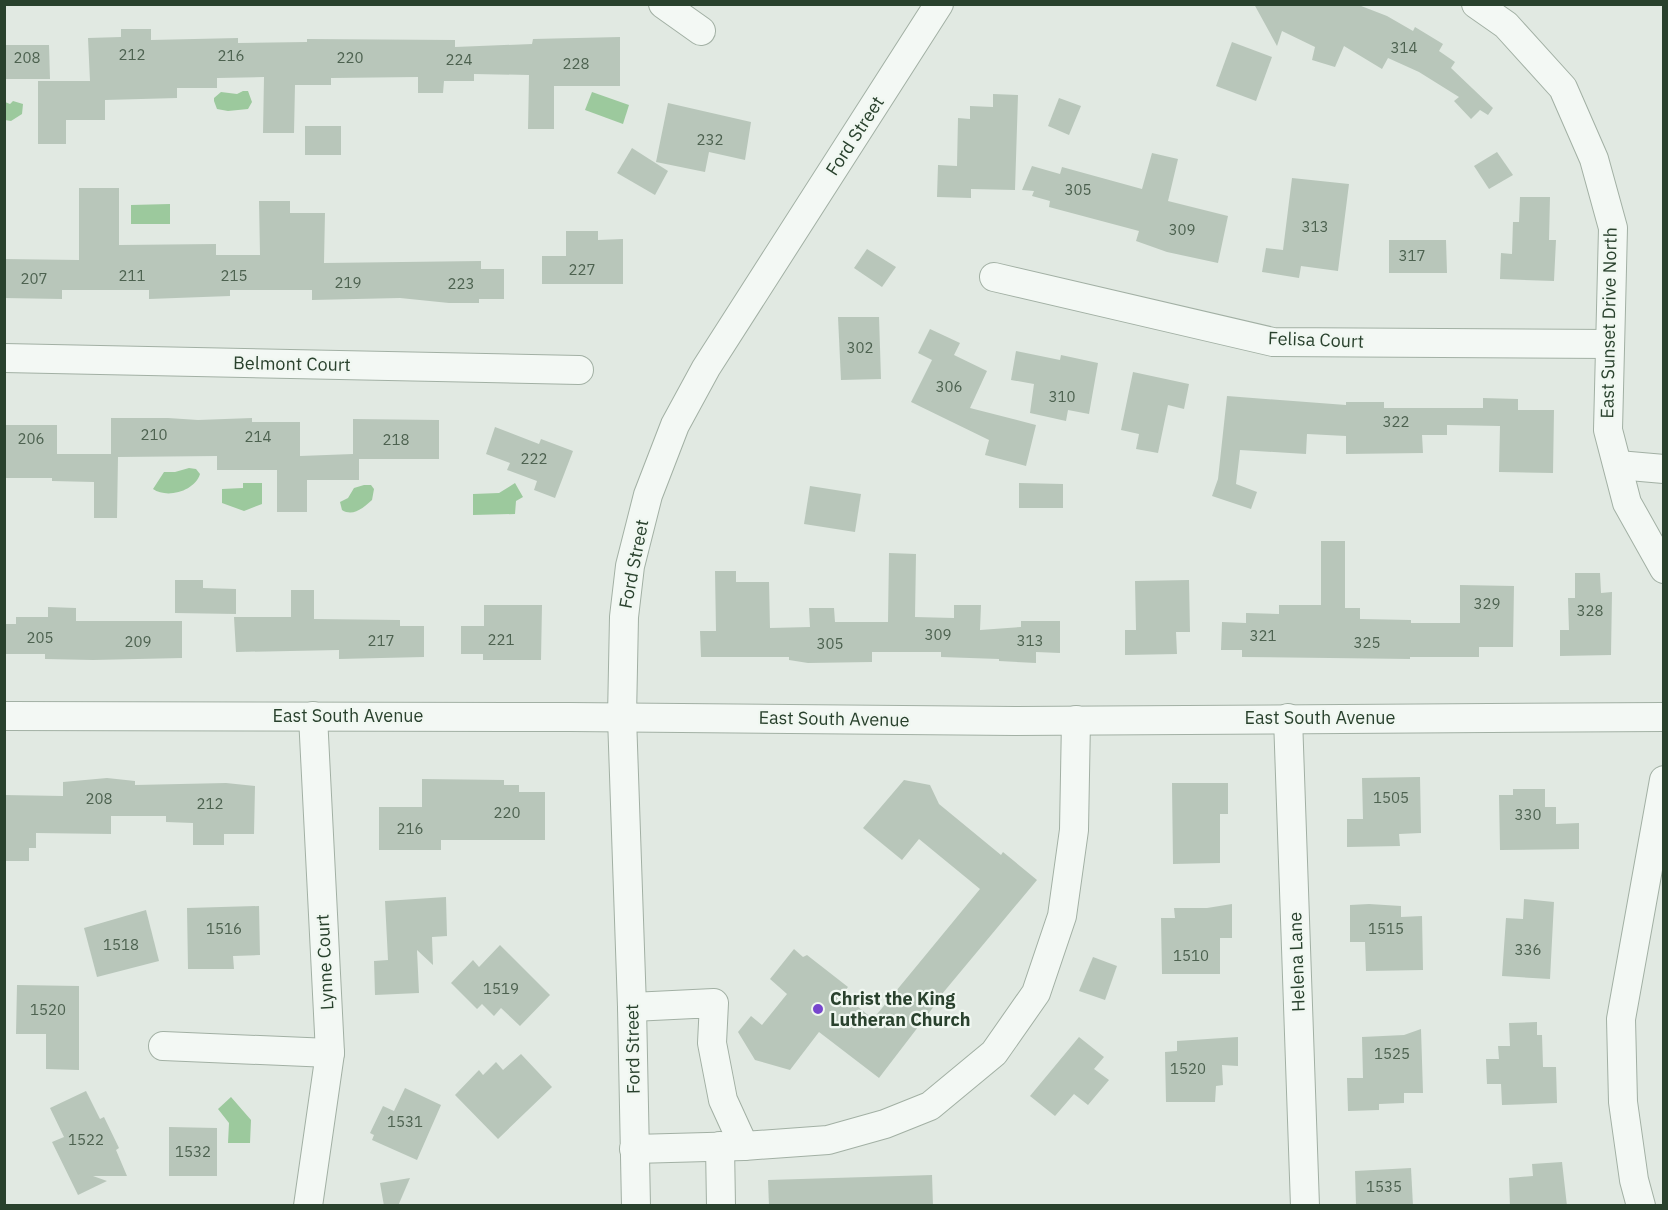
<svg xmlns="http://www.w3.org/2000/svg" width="1668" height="1210" font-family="'IBM Plex Sans',sans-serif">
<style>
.water{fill:#9cc99d}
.building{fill:#b8c6ba}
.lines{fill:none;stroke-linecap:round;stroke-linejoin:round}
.minor-casing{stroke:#a2b0a4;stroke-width:30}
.minor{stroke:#f3f8f4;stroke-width:28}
.poi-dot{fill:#7746cd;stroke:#f0f7f1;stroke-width:2}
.labels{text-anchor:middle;stroke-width:4.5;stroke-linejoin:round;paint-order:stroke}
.number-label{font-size:15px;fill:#4d6250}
.street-label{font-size:18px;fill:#29412d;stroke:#f0f7f1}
.poi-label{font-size:18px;font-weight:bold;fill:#29412d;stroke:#f0f7f1;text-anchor:start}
</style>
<rect width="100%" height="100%" fill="#e1e9e2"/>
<g class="water">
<polygon points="243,91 248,91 252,102 248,109 228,111 217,109 214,101 214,98 221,92 237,94"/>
<polygon points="592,92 629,105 623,124 585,110"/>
<polygon points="13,101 23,104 22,114 11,121 5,120 5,102 10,104"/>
<polygon points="170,204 170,224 131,224 131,205"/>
<path d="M189,468L196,469L200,474C195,491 167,499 153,489L164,472H175Z"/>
<polygon points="243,483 262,483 262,504 244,511 222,503 222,489 243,488"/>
<polygon points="515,483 523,497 516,501 515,514 473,515 473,494 499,493"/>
<path d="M364,485H371L374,489L372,500C363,508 353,517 342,510L340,502L348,498L354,488Z"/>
<polygon points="231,1097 251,1120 250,1143 228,1143 229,1123 218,1109"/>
</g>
<g class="building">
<polygon points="1254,4 1356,4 1387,16 1413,31 1415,27 1443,44 1439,51 1455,62 1451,68 1493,108 1488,115 1480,110 1471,119 1454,101 1459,97 1419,72 1388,58 1382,69 1344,46 1335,67 1312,60 1315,47 1282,31 1277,46"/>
<polygon points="121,29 151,29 151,40 238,38 238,43 307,42 307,39 455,40 455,47 532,44 533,39 620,37 620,86 554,86 554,129 528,129 529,75 474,74 474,81 444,81 443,93 418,93 418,77 331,78 331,85 295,85 294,133 263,133 264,77 217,78 217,88 177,88 177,98 105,100 105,120 66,120 66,144 38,144 38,81 90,81 88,38 121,37"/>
<polygon points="1232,42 1272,57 1256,101 1216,86"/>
<polygon points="4,45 49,45 50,79 4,79"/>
<polygon points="993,94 1018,95 1015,190 971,189 971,198 937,197 938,165 957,166 958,118 970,119 970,106 993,107"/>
<polygon points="1059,98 1081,106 1069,135 1048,126"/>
<polygon points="668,103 751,122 745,160 709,152 705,172 656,162"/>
<rect x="305" y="126" width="36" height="29"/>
<polygon points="632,148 668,171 655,195 617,173"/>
<polygon points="1497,152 1513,175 1489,189 1474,166"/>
<polygon points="1152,153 1178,159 1168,201 1228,216 1218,263 1167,252 1136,241 1139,231 1049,207 1050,201 1032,196 1034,191 1022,190 1032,166 1060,174 1062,167 1142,189"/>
<polygon points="1292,178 1349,184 1338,271 1301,266 1299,278 1262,272 1266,248 1283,250"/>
<polygon points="79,188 119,188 119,245 216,244 216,255 260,255 259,201 290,201 290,213 325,213 324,263 481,261 481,269 504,269 504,299 479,299 479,303 449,303 400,298 312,300 312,290 230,290 230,296 149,299 149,290 62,290 62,299 4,298 4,259 79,260"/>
<polygon points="1520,197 1550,197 1549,240 1556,240 1554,281 1500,279 1501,253 1512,254 1513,222 1519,222"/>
<polygon points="566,231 598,231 598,240 623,239 623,284 542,284 542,256 566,256"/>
<polygon points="1389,240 1446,240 1447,273 1389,273"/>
<polygon points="867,249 896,267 882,287 854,268"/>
<polygon points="838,317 879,317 881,379 841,380"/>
<polygon points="930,329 960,343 954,355 987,371 970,408 1036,425 1026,466 985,455 989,440 911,402 932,360 918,353"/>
<polygon points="1016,351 1060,360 1061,355 1098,363 1089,414 1068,410 1066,421 1030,413 1034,384 1011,380"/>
<polygon points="1133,372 1189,384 1184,409 1168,405 1158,453 1136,449 1139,434 1121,430"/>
<polygon points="1227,396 1346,405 1346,402 1384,402 1384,408 1483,408 1483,398 1518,399 1518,410 1554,410 1553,473 1499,472 1500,426 1447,425 1447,435 1422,435 1423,453 1346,454 1346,436 1307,434 1306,454 1240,450 1236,484 1257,492 1251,509 1212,496 1218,479"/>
<polygon points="111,418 168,418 198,420 252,418 252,422 300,422 300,456 353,454 353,419 439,420 439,459 359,459 359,480 307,480 307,512 277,512 277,470 217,470 217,456 118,457 117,518 94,518 94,482 52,481 52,478 4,478 4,425 57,425 57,454 111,454"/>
<polygon points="495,427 539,444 541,439 573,451 555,498 534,490 537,481 507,470 510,463 486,454"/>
<polygon points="1019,483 1063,484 1063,508 1019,508"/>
<polygon points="810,486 861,494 855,532 804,524"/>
<polygon points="1321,541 1345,541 1345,608 1360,608 1360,619 1411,620 1411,623 1460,623 1460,585 1514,586 1513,647 1479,647 1479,657 1410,657 1410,659 1242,657 1242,650 1221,650 1222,622 1246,623 1246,613 1279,614 1279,605 1321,605"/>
<polygon points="889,553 916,554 915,617 954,618 954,605 981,605 980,630 1021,627 1021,621 1060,621 1060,653 1036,652 1036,663 999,661 999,659 941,657 941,652 872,652 872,662 808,663 789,660 789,657 701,657 700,631 716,631 715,571 736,571 736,582 769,582 770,628 810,627 809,608 834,608 835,622 888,622"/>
<polygon points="1575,573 1600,573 1601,593 1612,592 1611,655 1560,656 1560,630 1569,630 1568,598 1575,598"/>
<polygon points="175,580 203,580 203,588 236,589 236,614 175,613"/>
<polygon points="1189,580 1190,632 1176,632 1177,654 1125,655 1125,630 1136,630 1135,581"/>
<polygon points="291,590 314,590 314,619 400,620 400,626 424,626 424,657 339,659 339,650 236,652 234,617 291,617"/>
<polygon points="484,605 542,605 541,660 483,660 483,654 461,654 461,626 484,626"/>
<polygon points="48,607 76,608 76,621 182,621 182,658 93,660 45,659 45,654 4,654 4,624 16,624 16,617 48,617"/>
<polygon points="1420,777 1421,833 1399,834 1400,846 1347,847 1347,819 1363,819 1362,778"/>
<polygon points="107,778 135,781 135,785 226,783 255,786 254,834 224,834 224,845 193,845 193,823 166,822 166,816 111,816 111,834 36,833 36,848 29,848 29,861 4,861 4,795 63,796 63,782"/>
<polygon points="422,779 504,780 504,785 519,785 519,792 545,792 545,840 441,840 441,850 379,850 379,807 422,807"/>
<polygon points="904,780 930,785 939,804 1001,855 1003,852 1037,880 937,1000 938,1001 879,1078 819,1032 790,1070 755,1060 738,1032 751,1016 762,1025 787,994 770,979 794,949 803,957 807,955 848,987 842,994 873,1019 980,889 919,839 902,860 863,828"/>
<polygon points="1172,783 1228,783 1228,814 1220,814 1220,863 1173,864"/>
<polygon points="1513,789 1545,789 1545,807 1556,807 1556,824 1579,823 1579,849 1500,850 1499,795 1513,795"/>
<polygon points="446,897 447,936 432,937 433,965 417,950 419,993 375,995 374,961 388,960 385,901"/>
<polygon points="1524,899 1554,902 1550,979 1502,976 1506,918 1523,919"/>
<polygon points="1232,904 1232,938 1220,938 1220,974 1162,974 1161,918 1175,918 1174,908 1207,908"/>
<polygon points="1369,904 1401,906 1401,917 1422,916 1423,970 1366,971 1365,942 1350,942 1350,905"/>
<polygon points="259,906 260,955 233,956 234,969 188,969 187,908"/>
<polygon points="146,910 159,961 97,977 84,928"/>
<polygon points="500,945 550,995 520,1026 501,1008 494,1016 482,1004 477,1009 451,983 473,960 479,967"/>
<polygon points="1093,957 1117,966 1105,1000 1079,991"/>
<polygon points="17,985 79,986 79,1070 46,1069 46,1034 16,1034"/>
<polygon points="1537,1022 1537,1035 1542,1035 1543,1067 1556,1067 1557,1103 1502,1105 1501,1084 1487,1084 1486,1059 1499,1059 1498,1046 1510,1046 1509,1023"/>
<polygon points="1421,1029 1423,1093 1404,1093 1404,1103 1379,1104 1379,1110 1348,1111 1347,1078 1363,1078 1362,1037 1404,1035"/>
<polygon points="1079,1037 1104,1057 1094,1069 1109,1080 1088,1105 1074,1094 1055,1116 1030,1096"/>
<polygon points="1238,1037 1238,1066 1222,1065 1223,1085 1216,1086 1215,1102 1166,1102 1165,1052 1177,1051 1177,1041"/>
<polygon points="521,1054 552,1087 498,1139 455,1095 479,1070 483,1075 496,1062 503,1070"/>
<polygon points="405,1088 441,1105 417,1160 372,1140 374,1135 370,1133 383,1106 394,1111"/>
<polygon points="86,1091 100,1119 104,1117 119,1148 116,1150 127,1176 93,1176 107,1181 78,1195 52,1142 64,1137 50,1108"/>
<polygon points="169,1127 217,1128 217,1176 169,1176"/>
<polygon points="1562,1162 1567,1206 1510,1206 1509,1178 1533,1176 1532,1164"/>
<polygon points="1411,1168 1413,1206 1356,1205 1355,1171"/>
<polygon points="932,1175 933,1206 769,1206 768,1180"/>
<polygon points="410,1178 398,1206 384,1206 380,1183"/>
</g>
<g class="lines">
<g class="minor-casing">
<g id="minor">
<polyline points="663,4 701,31"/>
<polyline points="1476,4 1506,25 1563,88 1594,159 1613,228 1608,430 1627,503 1664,569"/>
<polyline points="994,277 1273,342 1610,344"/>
<polyline points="4,358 579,370"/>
<polyline points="1618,465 1664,469"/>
<polyline points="4,716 570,717 1015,721 1664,717"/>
<polyline points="1288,718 1305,1206"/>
<polyline points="632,1007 714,1003 712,1043 723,1100 744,1146"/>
<polyline points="163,1046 330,1053"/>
<polyline points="720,1146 721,1206"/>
<polyline points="634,1149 744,1146 828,1140 885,1124 930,1106 994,1053 1036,993 1062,916 1074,830 1076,720"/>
<polyline points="308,1206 330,1053 313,716"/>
<polyline points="636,1206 632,1007 622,717 624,617 630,566 648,495 675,425 706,368 939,4"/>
<polyline points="1641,1206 1634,1180 1623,1102 1621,1019 1664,780"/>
</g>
</g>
<use href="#minor" class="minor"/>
</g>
<circle class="poi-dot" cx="818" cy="1009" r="6"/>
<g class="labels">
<g class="number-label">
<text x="1404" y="53">314</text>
<text x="132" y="60">212</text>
<text x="231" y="61">216</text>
<text x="27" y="63">208</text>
<text x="350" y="63">220</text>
<text x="459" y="65">224</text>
<text x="576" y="69">228</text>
<text x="710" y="145">232</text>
<text x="1078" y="195">305</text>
<text x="1315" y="232">313</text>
<text x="1182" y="235">309</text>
<text x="1412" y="261">317</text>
<text x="582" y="275">227</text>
<text x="132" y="281">211</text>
<text x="234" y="281">215</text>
<text x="34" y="284">207</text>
<text x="348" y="288">219</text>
<text x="461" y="289">223</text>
<text x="860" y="353">302</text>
<text x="949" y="392">306</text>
<text x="1062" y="402">310</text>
<text x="1396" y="427">322</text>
<text x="154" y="440">210</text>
<text x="258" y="442">214</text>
<text x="31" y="444">206</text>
<text x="396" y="445">218</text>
<text x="534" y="464">222</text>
<text x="1487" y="609">329</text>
<text x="1590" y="616">328</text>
<text x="938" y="640">309</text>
<text x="1263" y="641">321</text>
<text x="40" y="643">205</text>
<text x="501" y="645">221</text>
<text x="381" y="646">217</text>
<text x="1030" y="646">313</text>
<text x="138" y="647">209</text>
<text x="1367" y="648">325</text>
<text x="830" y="649">305</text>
<text x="1391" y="803">1505</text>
<text x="99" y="804">208</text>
<text x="210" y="809">212</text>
<text x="507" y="818">220</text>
<text x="1528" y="820">330</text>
<text x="410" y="834">216</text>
<text x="224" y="934">1516</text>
<text x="1386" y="934">1515</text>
<text x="121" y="950">1518</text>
<text x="1528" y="955">336</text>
<text x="1191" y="961">1510</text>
<text x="501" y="994">1519</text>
<text x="48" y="1015">1520</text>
<text x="1392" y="1059">1525</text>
<text x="1188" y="1074">1520</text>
<text x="405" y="1127">1531</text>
<text x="86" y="1145">1522</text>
<text x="193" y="1157">1532</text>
<text x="1384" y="1192">1535</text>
</g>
<g class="street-label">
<text transform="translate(855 136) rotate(-57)" y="6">Ford Street</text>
<text transform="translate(1609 323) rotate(-89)" y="6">East Sunset Drive North</text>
<text transform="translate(1316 340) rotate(2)" y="6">Felisa Court</text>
<text transform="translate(292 364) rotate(1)" y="6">Belmont Court</text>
<text transform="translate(634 564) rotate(-79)" y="6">Ford Street</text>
<text x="348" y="722">East South Avenue</text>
<text x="1320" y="724">East South Avenue</text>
<text transform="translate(834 719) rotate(1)" y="6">East South Avenue</text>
<text transform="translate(325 962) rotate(-93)" y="6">Lynne Court</text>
<text transform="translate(1297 962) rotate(-92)" y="6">Helena Lane</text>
<text transform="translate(633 1049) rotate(-91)" y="6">Ford Street</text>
</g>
<g class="poi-label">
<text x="830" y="1005">Christ the King<tspan x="830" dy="21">Lutheran Church</tspan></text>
</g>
</g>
<rect width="1668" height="1210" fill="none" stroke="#29412d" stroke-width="12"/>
</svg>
